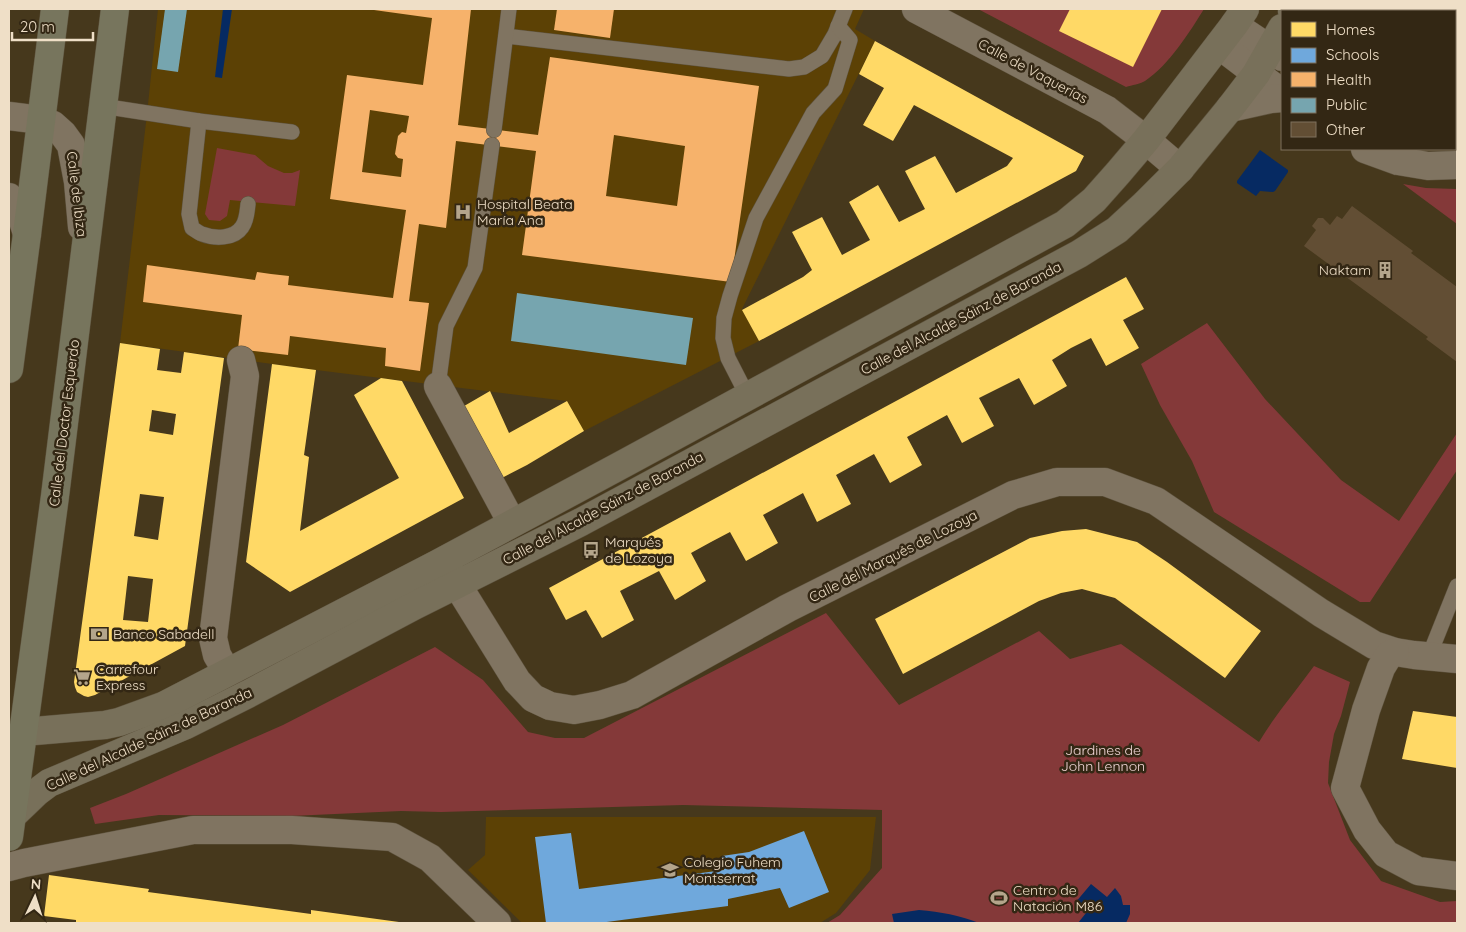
<svg xmlns="http://www.w3.org/2000/svg" width="1466" height="932" font-family="Quicksand,sans-serif">
<style>
.built{fill:#5c4105}
.green{fill:#843939}
.water{fill:#062a62}
.homes{fill:#ffd966;fill-rule:evenodd}
.schools{fill:#6fa8dc}
.health{fill:#f6b26b;fill-rule:evenodd}
.public{fill:#76a5af}
.building{fill:#624e34}
.lines{fill:none;stroke-linecap:round;stroke-linejoin:round}
.lane-casing{stroke:#5d523d;stroke-width:16}
.street-casing{stroke:#5d523d;stroke-width:29}
.secondary-casing{stroke:#5d523d;stroke-width:29}
.primary-casing{stroke:#5d523d;stroke-width:29}
.lane{stroke:#807461;stroke-width:15}
.street{stroke:#807461;stroke-width:28}
.secondary{stroke:#78705a;stroke-width:28}
.primary{stroke:#77755d;stroke-width:28}
.labels{text-anchor:middle;stroke-width:5;stroke-linejoin:round;paint-order:stroke}
.street-label{font-size:14px;fill:#efdfc7;stroke:#332714}
.poi-label{font-size:14px;fill:#efdfc7;stroke:#332714;text-anchor:start}
.park-label{font-size:14px;fill:#f1d6d6;stroke:#332714}
</style>
<rect width="100%" height="100%" fill="#46381c"/>
<g class="built">
<polygon points="158,9 864,9 855,29 875,41 742,309 759,341 584,431 567,401 316,370 120,343 147,114"/>
<polygon points="486,817 876,817 870,870 836,913 820,923 522,923 468,870 485,855"/>
</g>
<g class="green">
<path d="M978,9H1204C1189,33 1169,65 1145,81C1140,84 1132,85 1126,87Z"/>
<polygon points="217,148 255,155 268,166 284,173 292,173 300,170 295,206 230,200 227,216 220,221 209,220 205,214"/>
<polygon points="1403,184 1426,188 1457,189 1457,224"/>
<polygon points="1207,323 1265,399 1341,480 1399,521 1457,433 1457,470 1370,602 1360,602 1214,512 1192,461 1160,405 1141,364"/>
<path d="M826,613L899,705L1039,631L1070,659L1121,644L1259,742C1275,715 1296,691 1314,666L1350,682L1341,716L1334,734L1329,762L1328,783L1350,840L1381,881L1440,902L1457,901V923H827L840,915L882,868V810L683,805L441,812L401,811L291,816L159,815L95,824L90,808L126,794L283,725L435,647L483,680L528,732L555,738H584Z"/>
</g>
<g class="water">
<polygon points="223,9 232,9 222,78 215,77"/>
<polygon points="1260,150 1288,170 1288,172 1275,191 1273,192 1260,191 1256,196 1237,183 1237,181"/>
<polygon points="1091,884 1107,897 1115,888 1121,896 1123,905 1130,905 1130,914 1126,923 1078,923 1086,913 1075,903"/>
<path d="M919,910C941,912 959,915 979,923H894L892,914Z"/>
</g>
<g class="homes">
<polygon points="1070,9 1162,9 1133,67 1059,31"/>
<polygon points="875,41 1084,156 1076,171 759,341 742,310 803,277 812,270 792,232 822,217 842,255 870,240 849,202 878,185 899,222 925,209 905,171 935,156 956,193 1007,166 1013,158 914,105 893,141 863,125 884,88 859,74"/>
<polygon points="1126,277 1144,309 1123,320 1139,348 1106,366 1091,338 1071,348 1052,360 1067,386 1034,405 1019,378 979,398 994,426 962,443 947,415 907,437 922,465 890,483 874,454 854,465 836,475 851,504 817,522 803,493 763,515 778,543 746,561 730,532 711,542 691,553 706,581 675,600 659,571 620,591 634,620 602,638 586,610 566,620 549,588"/>
<path d="M120,343L160,349L157,370L181,373L184,352L224,358L185,646L95,695L88,697L84,696L77,692L75,687L74,682ZM152,410L176,414L173,435L149,431ZM140,494L164,497L158,540L134,536ZM128,576L153,579L148,622L123,620Z"/>
<polygon points="272,364 316,370 304,455 309,457 300,531 399,478 354,395 381,378 402,381 464,498 290,592 246,562"/>
<polygon points="490,391 509,433 567,401 584,431 527,465 498,480 459,409"/>
<polygon points="1086,529 1137,542 1167,562 1261,631 1225,678 1115,598 1082,589 1061,593 1039,601 903,674 875,619 1030,538 1062,531"/>
<polygon points="1413,711 1457,717 1457,768 1402,759"/>
<polygon points="49,875 149,889 148,892 311,914 311,910 399,922 399,923 76,923 76,920 44,916"/>
</g>
<polygon class="schools" points="804,831 829,892 789,908 780,888 728,899 728,906 599,923 546,923 535,837 571,833 579,889 724,870 722,856 749,852"/>
<g class="health">
<path d="M374,9H471L458,125L538,135L550,57L759,86L731,282L522,255L536,151L456,141L446,228L419,224L409,301L429,303L420,371L385,366L386,348L290,336L288,355L238,349L242,315L143,302L147,265L255,280L257,272L271,274L289,276L288,285L393,298L406,210L330,199L347,75L423,85L432,18L374,10ZM370,110L409,116L406,133L402,132L398,136L395,154L398,158L403,159L401,177L362,172ZM614,135L685,146L677,206L606,196Z"/>
<polygon points="557,9 614,9 610,38 554,30"/>
</g>
<g class="public">
<polygon points="165,9 187,9 178,72 157,69"/>
<polygon points="517,293 693,318 686,365 511,341"/>
</g>
<polygon class="building" points="1352,206 1413,251 1411,253 1457,287 1457,362 1426,339 1428,337 1304,246 1316,230 1312,226 1318,218 1323,218 1330,225 1337,216 1342,219"/>
<g class="lines">
<g class="lane-casing">
<g id="lane">
<polyline points="506,36 789,69 804,67 822,56 835,34 845,9"/>
<polyline points="102,106 199,121 292,132"/>
<path d="M199,121L189,214L192,228C195,230 199,233 202,234C215,239 234,239 242,227C247,220 247,212 248,204"/>
<polyline points="494,130 509,9"/>
<polyline points="438,386 446,326 475,268 492,145"/>
<polyline points="748,397 728,358 723,338 724,318 730,296 756,218 813,113 835,89 850,40 838,26"/>
<polyline points="1429,656 1457,586"/>
</g>
</g>
<g class="street-casing">
<g id="street">
<polyline points="916,9 1107,110 1146,140 1180,169"/>
<polyline points="1234,25 1282,57"/>
<polyline points="1219,45 1282,93"/>
<polyline points="1230,108 1271,99 1282,98"/>
<polyline points="9,116 41,120 53,125 63,134 71,145 78,182 82,227"/>
<polyline points="1455,133 1457,133"/>
<polyline points="1365,149 1398,161 1428,166 1457,165"/>
<path d="M9,197C19,208 23,220 27,234"/>
<polyline points="438,386 512,523"/>
<polyline points="443,567 450,573 517,681 533,698 550,706 574,710 600,705 632,695 788,608 1013,495 1057,482 1105,482 1156,501 1321,613 1374,645 1395,652 1414,655 1457,659"/>
<polyline points="1395,652 1389,655 1381,668 1366,710 1345,788 1367,830 1386,854 1418,871 1457,876"/>
<polyline points="227,672 217,655 213,638 245,376 241,360"/>
<polyline points="9,867 24,863 193,830 292,830 392,837 430,858 497,923"/>
</g>
</g>
<g class="secondary-casing">
<g id="secondary">
<polyline points="1292,11 1293,9"/>
<polyline points="23,732 105,725 119,722 163,706 437,564 625,463 1065,224 1094,200 1118,173 1146,140 1234,25 1245,9"/>
<polyline points="12,816 37,792 49,783 186,725 248,694 414,606 581,522 1079,254 1117,230 1145,204 1180,169 1230,108 1256,74 1282,28"/>
</g>
</g>
<g class="primary-casing">
<g id="primary">
<polyline points="9,369 27,234 55,9"/>
<polyline points="9,837 55,496 115,9"/>
</g>
</g>
<use href="#lane" class="lane"/>
<use href="#street" class="street"/>
<use href="#secondary" class="secondary"/>
<use href="#primary" class="primary"/>
</g>
<defs>
<g id="hospital-bare" transform="scale(1.35)"><path d="M-5-5h3v3.5h4V-5h3V5h-3V1.5h-4V5h-3Z" fill="#b4a58b" stroke="#332714" stroke-width="2.5" paint-order="stroke"/></g>
<g id="building-bare" transform="scale(1.35)"><path d="M-4-6H4V6H1V3H-1V6H-4ZM-2.5-4.3h1.7v1.8h-1.7ZM.8-4.3h1.7v1.8H.8ZM-2.5-1h1.7V.8h-1.7ZM.8-1h1.7V.8H.8Z" fill="#b4a58b" stroke="#332714" stroke-width="2.5" paint-order="stroke"/></g>
<g id="bus-bare" transform="scale(1.35)"><path d="M-5-6H5V4H4V6H2V4H-2V6H-4V4H-5ZM-3.5-4V0h7V-4ZM-3.5 1.2v1.5H-2V1.2ZM2 1.2v1.5H3.5V1.2Z" fill="#b4a58b" stroke="#332714" stroke-width="2.5" paint-order="stroke"/></g>
<g id="bank-bare" transform="scale(1.35)"><path d="M-6-4H6V4H-6ZM0-2.3a2.3 2.3 0 1 0 0 4.6a2.3 2.3 0 1 0 0-4.6Z" fill="#b4a58b" stroke="#332714" stroke-width="2.5" paint-order="stroke"/></g>
<g id="supermarket-bare" transform="scale(1.35)"><path d="M-6-5.5h2.5l.6 2H6L4.5 2H-2.5L-4.4-4H-6ZM-1.5 3.2a1.3 1.3 0 1 0 .1 0ZM3 3.2a1.3 1.3 0 1 0 .1 0Z" fill="#b4a58b" stroke="#332714" stroke-width="2.5" paint-order="stroke"/></g>
<g id="school-bare" transform="scale(1.35)"><path d="M0-5L7-2L0 1L-7-2ZM-4 1L0 2.5L4 1V4Q0 6-4 4Z" fill="#b4a58b" stroke="#332714" stroke-width="2.5" paint-order="stroke"/></g>
<g id="stadium-bare" transform="scale(1.35)"><path d="M0-5a6.5 5 0 1 0 0 10a6.5 5 0 1 0 0-10ZM-3.5-1.8h7v3.6h-7Z" fill="#b4a58b" stroke="#332714" stroke-width="2.5" paint-order="stroke"/></g>
</defs>
<g fill-rule="evenodd">
<use href="#hospital-bare" x="463" y="212"/>
<use href="#building-bare" x="1385" y="270"/>
<use href="#bus-bare" x="591" y="550"/>
<use href="#bank-bare" x="99" y="634"/>
<use href="#supermarket-bare" x="82" y="677"/>
<use href="#school-bare" x="670" y="870"/>
<use href="#stadium-bare" x="999" y="898"/>
</g>
<g class="labels">
<g class="street-label">
<text transform="translate(1033 71) rotate(28)" y="5">Calle de Vaquerías</text>
<text transform="translate(77 194) rotate(83)" y="5">Calle de Ibiza</text>
<text transform="translate(961 318) rotate(-28)" y="5">Calle del Alcalde Sáinz de Baranda</text>
<text transform="translate(64 423) rotate(-83)" y="5">Calle del Doctor Esquerdo</text>
<text transform="translate(603 508) rotate(-28)" y="5">Calle del Alcalde Sáinz de Baranda</text>
<text transform="translate(893 556) rotate(-27)" y="5">Calle del Marqués de Lozoya</text>
<text transform="translate(149 739) rotate(-25)" y="5">Calle del Alcalde Sáinz de Baranda</text>
</g>
<g class="poi-label">
<text x="477" y="209">Hospital Beata<tspan x="477" dy="16">María Ana</tspan></text>
<text x="1371" y="275" text-anchor="end">Naktam</text>
<text x="605" y="547">Marqués<tspan x="605" dy="16">de Lozoya</tspan></text>
<text x="113" y="639">Banco Sabadell</text>
<text x="96" y="674">Carrefour<tspan x="96" dy="16">Express</tspan></text>
<text x="684" y="867">Colegio Fuhem<tspan x="684" dy="16">Montserrat</tspan></text>
<text x="1013" y="895">Centro de<tspan x="1013" dy="16">Natación M86</tspan></text>
</g>
<g class="park-label">
<text x="1103" y="755">Jardines de<tspan x="1103" dy="16">John Lennon</tspan></text>
</g>
</g>
<rect width="1466" height="932" fill="none" stroke="#efdfc7" stroke-width="20"/>
<rect x="1281" y="10" width="175" height="140" fill="#332714" stroke="#7e715c"/>
<rect x="1291" y="22" width="25" height="15" fill="#ffd966" stroke="#7e715c"/>
<text x="1326" y="35" font-size="15" fill="#efdfc7">Homes</text>
<rect x="1291" y="48" width="25" height="15" fill="#6fa8dc" stroke="#7e715c"/>
<text x="1326" y="60" font-size="15" fill="#efdfc7">Schools</text>
<rect x="1291" y="72" width="25" height="15" fill="#f6b26b" stroke="#7e715c"/>
<text x="1326" y="85" font-size="15" fill="#efdfc7">Health</text>
<rect x="1291" y="98" width="25" height="15" fill="#76a5af" stroke="#7e715c"/>
<text x="1326" y="110" font-size="15" fill="#efdfc7">Public</text>
<rect x="1291" y="122" width="25" height="15" fill="#624e34" stroke="#7e715c"/>
<text x="1326" y="135" font-size="15" fill="#efdfc7">Other</text>
<g transform="translate(35 897) rotate(4)" stroke="#332714" stroke-width="4" paint-order="stroke">
<path d="M0-4L9 19L0 12L-9 19Z" fill="#efdfc7"/>
<text y="-8" font-size="14" font-weight="bold" text-anchor="middle" fill="#efdfc7">N</text>
</g>
<path d="M12 32v8h81v-8" fill="none" stroke="#efdfc7" stroke-width="2.5"/>
<text x="20" y="32" font-size="15" fill="#efdfc7" stroke="#332714" stroke-width="4" paint-order="stroke">20 m</text>
</svg>
